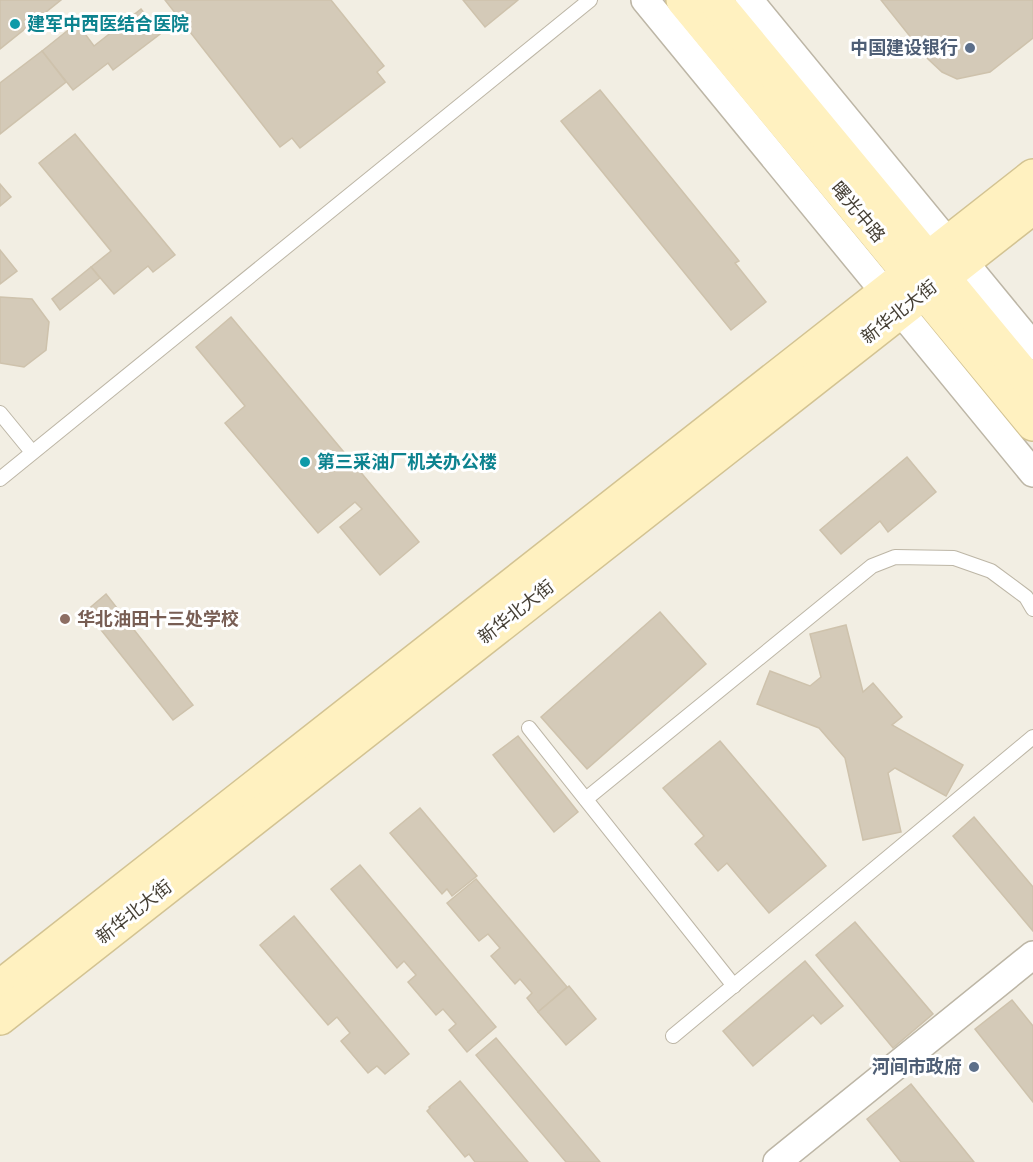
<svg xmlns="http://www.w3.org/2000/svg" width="1033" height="1162" font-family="'Varela Round','Noto Sans SC',sans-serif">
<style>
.building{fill:#d4cab8;stroke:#cec2ac;stroke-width:1.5}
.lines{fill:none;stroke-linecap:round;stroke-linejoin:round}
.service-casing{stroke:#bdb6a6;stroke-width:16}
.minor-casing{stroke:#bdb6a6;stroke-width:30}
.secondary-casing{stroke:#d3c392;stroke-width:36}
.service{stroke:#fff;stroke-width:14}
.minor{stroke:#fff;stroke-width:27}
.secondary{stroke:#fff1c0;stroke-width:33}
.culture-dot{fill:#0f9aa8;stroke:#fff;stroke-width:2}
.service-dot{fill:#5c6f8a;stroke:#fff;stroke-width:2}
.education-dot{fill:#8d6e63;stroke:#fff;stroke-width:2}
.labels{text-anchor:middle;stroke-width:6;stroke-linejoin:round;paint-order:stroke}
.culture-label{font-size:18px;font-weight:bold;fill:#0d838f;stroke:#fff;text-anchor:start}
.service-label{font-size:18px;font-weight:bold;fill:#4e5e75;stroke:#fff;text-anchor:end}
.street-label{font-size:18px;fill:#443e33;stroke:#fff}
.education-label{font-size:18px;font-weight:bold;fill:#785e54;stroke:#fff;text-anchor:start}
</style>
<rect width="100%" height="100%" fill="#f2eee3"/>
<g class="building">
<polygon points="0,0 61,0 0,49"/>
<polygon points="165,0 331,0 384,66 377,72 385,82 300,148 292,138 280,147"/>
<polygon points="463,0 518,0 485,27"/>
<polygon points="881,0 1033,0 1033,38 990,72 957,79 942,72 928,59"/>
<polygon points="141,9 160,34 113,70 108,63 73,90 42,51 77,23 94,46"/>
<polygon points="42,51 66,82 0,134 0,83"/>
<polygon points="600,90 739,261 735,263 766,302 731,330 561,121"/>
<polygon points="75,134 175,255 153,272 148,266 114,294 91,267 111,251 39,163"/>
<polygon points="0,184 11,197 0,206"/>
<polygon points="0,250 17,271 0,284"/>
<polygon points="91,267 100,278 60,310 52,299"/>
<polygon points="0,297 32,299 49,322 46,350 24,367 0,363"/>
<polygon points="231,317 419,542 380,575 340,527 362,509 355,502 318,533 225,423 245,406 196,347"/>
<polygon points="907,457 936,492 888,532 880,521 841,554 820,530"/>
<polygon points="106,594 193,705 173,720 86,611"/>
<polygon points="660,612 706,664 587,769 541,717"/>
<polygon points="846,625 863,692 873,683 902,717 892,725 963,765 946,796 895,768 888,773 901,832 863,840 845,758 819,728 757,704 770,671 810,686 821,677 810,634"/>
<polygon points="518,736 578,812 554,832 493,755"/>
<polygon points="720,741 826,866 769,913 727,863 718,871 695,844 704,836 663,788"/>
<polygon points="420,808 477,876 452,896 447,889 442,894 390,833"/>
<polygon points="974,817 1033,887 1033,931 953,836"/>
<polygon points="360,865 496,1027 467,1052 449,1030 456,1024 443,1009 436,1015 408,982 416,975 404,961 397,968 331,889"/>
<polygon points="476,879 567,987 538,1012 527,998 532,993 520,979 515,984 491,956 500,948 488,934 479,941 447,903"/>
<polygon points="294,916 409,1054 385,1074 377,1066 368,1073 341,1041 350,1033 337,1017 328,1025 260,945"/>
<polygon points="855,922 933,1014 893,1048 816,955"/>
<polygon points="805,961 843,1006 821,1024 813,1015 753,1066 723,1031"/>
<polygon points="569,986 596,1019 566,1045 538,1012"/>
<polygon points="1012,1000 1033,1026 1033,1102 975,1029"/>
<polygon points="496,1038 600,1162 566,1162 476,1055"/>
<polygon points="460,1081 528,1162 475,1162 469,1154 465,1157 427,1111 430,1108 429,1107"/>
<polygon points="911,1084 974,1162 901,1162 867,1119"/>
</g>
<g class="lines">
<g class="service-casing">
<g id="service">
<polyline points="0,413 32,452"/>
<polyline points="0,479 590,0"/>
<polyline points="529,728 734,986"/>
<polyline points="586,799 872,566 895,557 954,558 991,571 1026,597 1033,609"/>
<polyline points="673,1036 1033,737"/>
</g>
</g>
<g class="minor-casing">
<g id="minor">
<polyline points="645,0 1033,473"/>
<polyline points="749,0 1033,346"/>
<polyline points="777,1162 1033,955"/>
</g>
</g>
<g class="secondary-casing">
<g id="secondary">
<polyline points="683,0 1033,424"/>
<polyline points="714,0 1033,386"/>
<polyline points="0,987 1033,176"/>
<polyline points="0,1018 1033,207"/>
</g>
</g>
<use href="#service" class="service"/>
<use href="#minor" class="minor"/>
<use href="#secondary" class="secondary"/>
</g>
<g class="culture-dot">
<circle cx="15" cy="24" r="6"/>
<circle cx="305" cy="462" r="6"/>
</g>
<g class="service-dot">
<circle cx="970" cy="48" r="6"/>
<circle cx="974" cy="1067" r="6"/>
</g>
<circle class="education-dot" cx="65" cy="619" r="6"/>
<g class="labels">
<g class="culture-label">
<text x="27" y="30">建军中西医结合医院</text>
<text x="317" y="468">第三采油厂机关办公楼</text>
</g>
<g class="service-label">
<text x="958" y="54">中国建设银行</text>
<text x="962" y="1073">河间市政府</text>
</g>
<g class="street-label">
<text transform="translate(858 212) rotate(50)" y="6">曙光中路</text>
<text transform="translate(899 312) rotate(-38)" y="6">新华北大街</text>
<text transform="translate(516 612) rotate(-38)" y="6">新华北大街</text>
<text transform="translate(134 912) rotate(-38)" y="6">新华北大街</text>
</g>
<g class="education-label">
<text x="77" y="625">华北油田十三处学校</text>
</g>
</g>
</svg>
